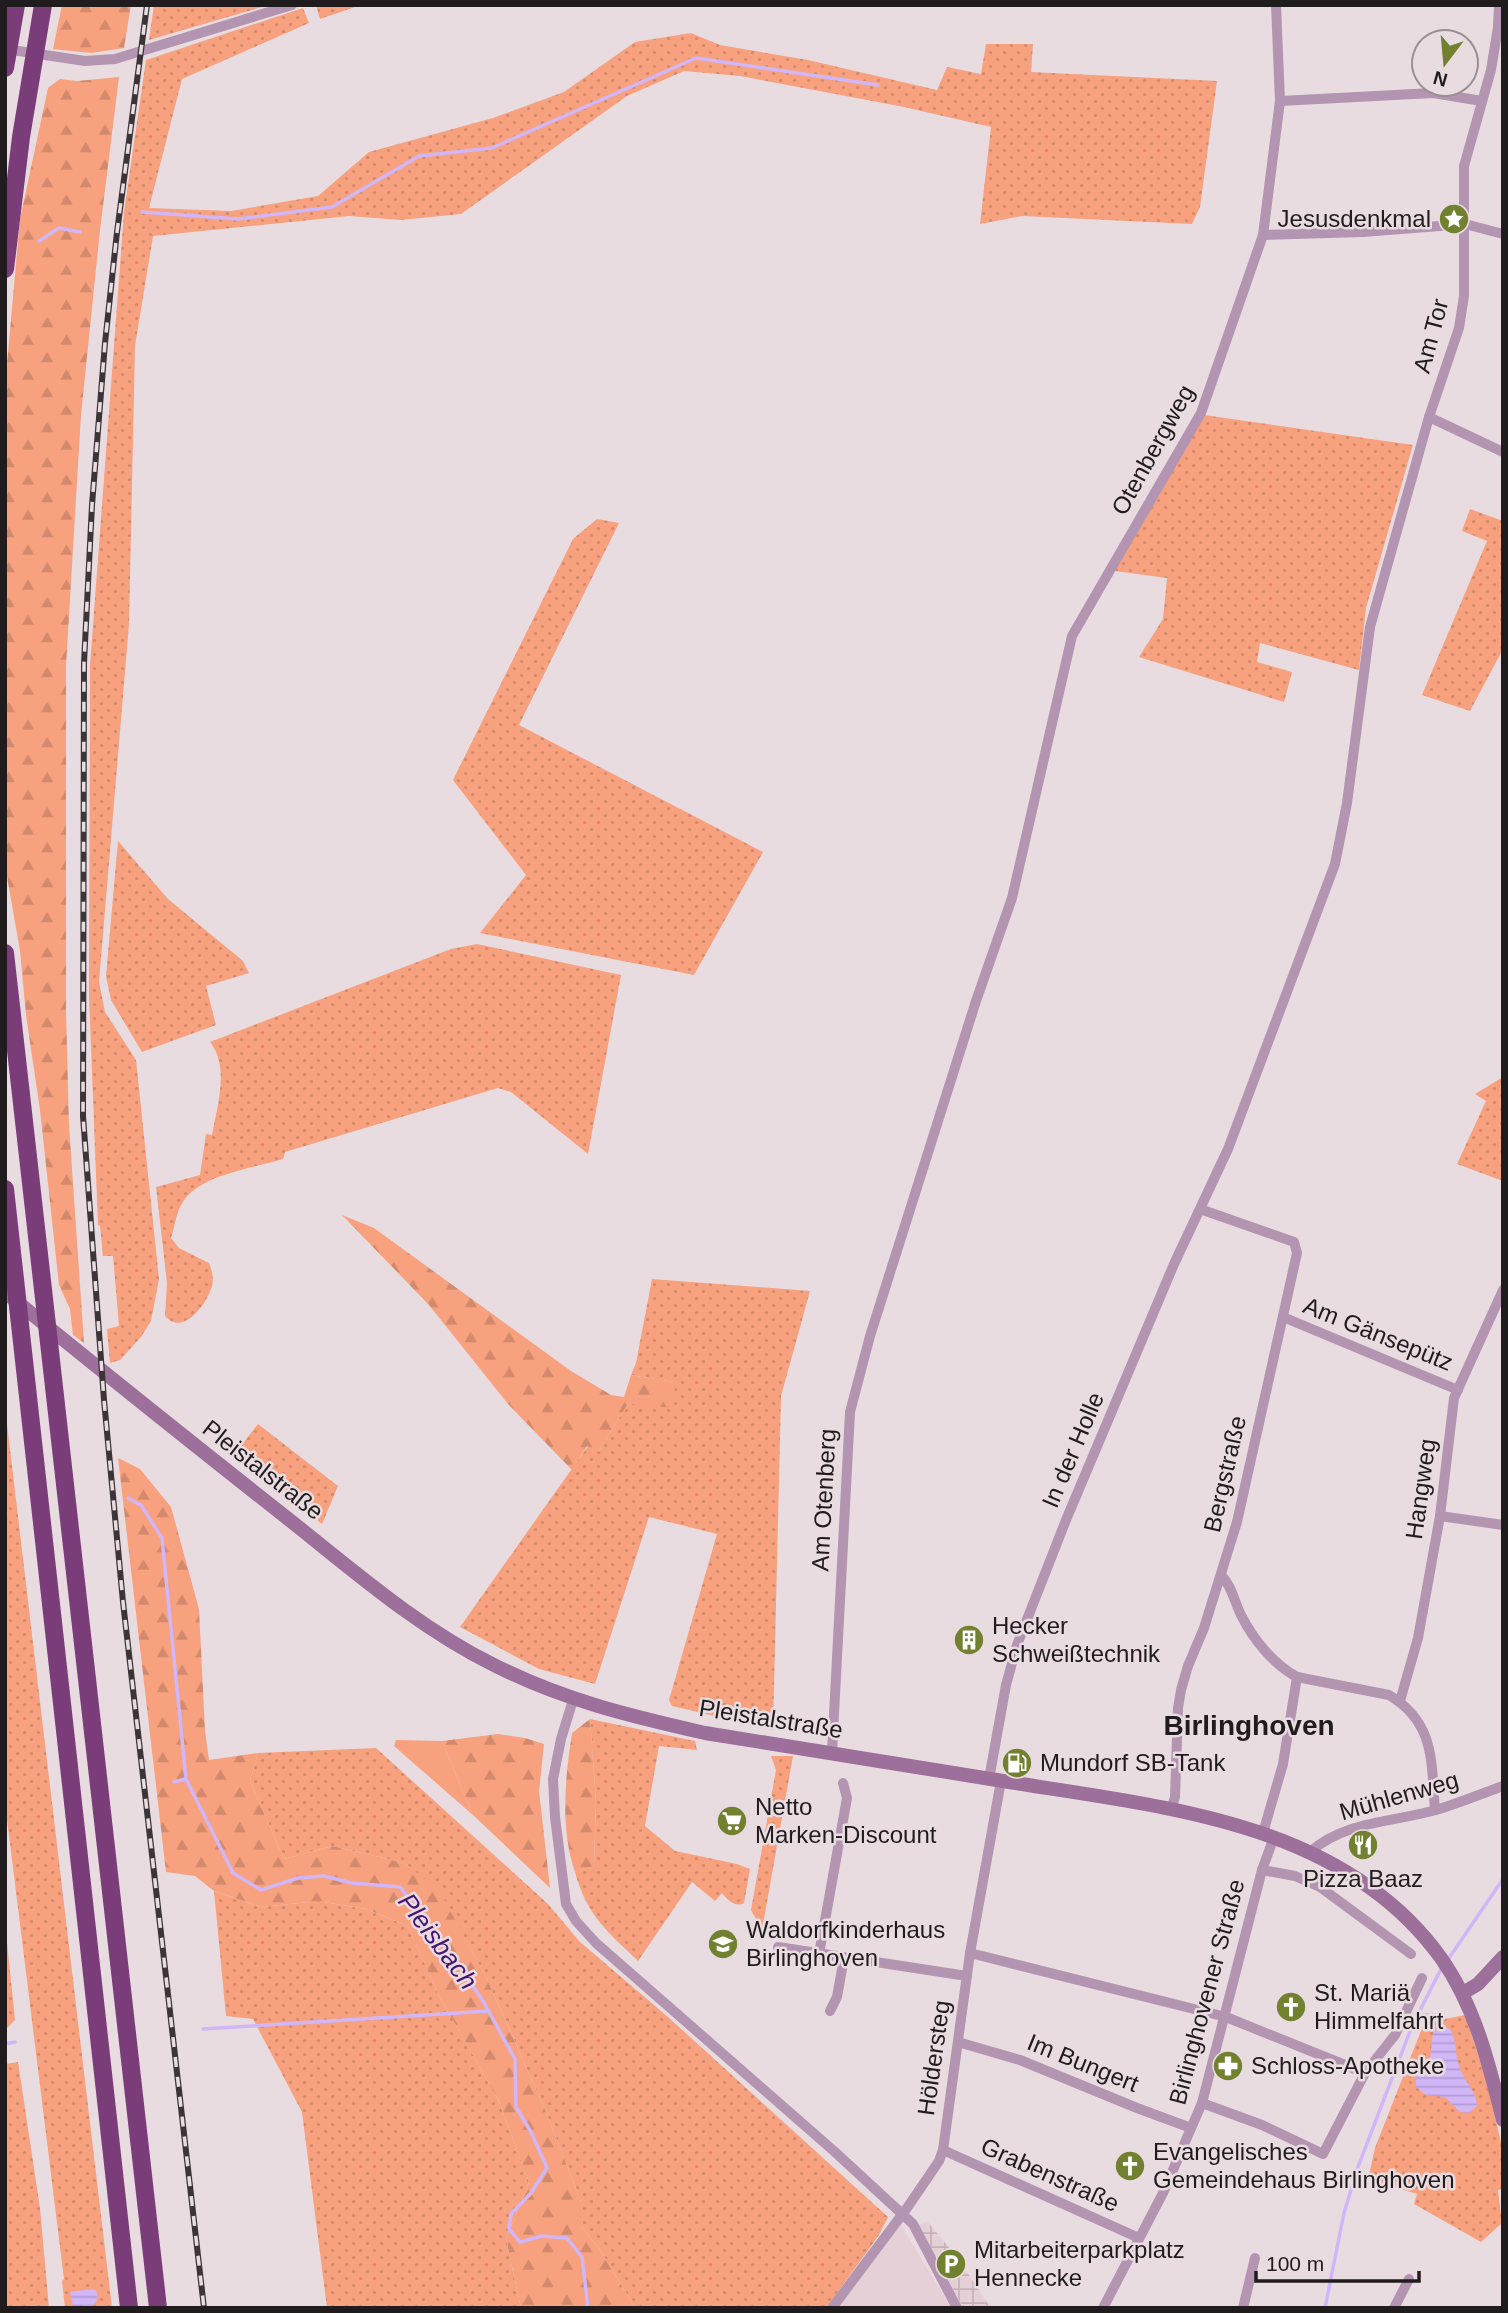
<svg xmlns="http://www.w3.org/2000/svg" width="1508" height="2313" font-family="Arial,sans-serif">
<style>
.built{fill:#e6d0d8}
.industrial{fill:url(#industrial-grid)}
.grass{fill:url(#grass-dots)}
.forest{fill:url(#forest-firs)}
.garden{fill:#f7a17e}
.water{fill:url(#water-rules)}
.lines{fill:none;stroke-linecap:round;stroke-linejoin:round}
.stream{stroke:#d1b6f8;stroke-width:3.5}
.street{stroke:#b395b1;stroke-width:10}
.secondary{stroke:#9c709a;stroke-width:14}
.highway{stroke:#7a3d79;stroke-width:18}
.rail-casing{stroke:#3b3537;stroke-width:6}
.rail{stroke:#e9dce1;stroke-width:3.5;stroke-dasharray:10;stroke-linecap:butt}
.labels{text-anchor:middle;stroke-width:5;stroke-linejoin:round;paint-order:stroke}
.poi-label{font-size:24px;fill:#201b1d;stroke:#e9dce1;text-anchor:start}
.street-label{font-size:24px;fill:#201b1d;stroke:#e9dce1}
.water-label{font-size:26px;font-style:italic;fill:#461471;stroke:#e9dce1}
.quarter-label{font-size:28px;font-weight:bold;fill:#201b1d;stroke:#e9dce1}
</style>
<defs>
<pattern id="industrial-grid" width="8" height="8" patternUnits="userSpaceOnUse" patternTransform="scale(1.75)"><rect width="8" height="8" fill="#e6d0d8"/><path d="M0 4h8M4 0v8" fill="none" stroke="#c5b2b9"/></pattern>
<pattern id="grass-dots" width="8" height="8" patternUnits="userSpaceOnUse" patternTransform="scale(1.75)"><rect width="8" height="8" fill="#f7a17e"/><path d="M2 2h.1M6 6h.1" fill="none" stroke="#d38a6c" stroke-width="1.8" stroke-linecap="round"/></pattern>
<pattern id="forest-firs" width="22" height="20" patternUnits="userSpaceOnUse" patternTransform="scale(1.75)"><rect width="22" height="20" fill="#f7a17e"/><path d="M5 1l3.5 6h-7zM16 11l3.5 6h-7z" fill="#d38a6c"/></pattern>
<pattern id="water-rules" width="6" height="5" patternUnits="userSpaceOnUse" patternTransform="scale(1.75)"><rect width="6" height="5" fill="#d1b6f8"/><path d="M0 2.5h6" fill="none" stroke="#b39cd4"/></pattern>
</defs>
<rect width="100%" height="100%" fill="#e9dce1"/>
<polygon class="built" points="901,2225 951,2308 838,2308"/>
<polygon class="industrial" points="927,2221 956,2256 991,2308 963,2308 919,2225"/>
<g class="grass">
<polygon points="154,5 262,5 262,7 149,40"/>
<polygon points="316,5 361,5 320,19"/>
<polygon points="303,8 309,23 182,79 149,208 231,211 318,196 369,152 493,118 564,92 635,42 691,33 720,45 808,60 937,90 947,67 981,74 986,44 1033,44 1031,72 1217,81 1200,207 1192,224 1022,216 980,224 991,127 904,107 740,76 684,71 627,96 461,214 401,220 349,216 153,236 135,346 129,624 99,982 105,1012 136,1060 159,1279 151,1321 141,1337 120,1360 110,1363 107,1329 119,1326 113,1256 103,1256 100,1226 98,1225 89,996 90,665 124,212 146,60"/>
<polygon points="1204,415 1413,445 1366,608 1359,670 1260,643 1257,662 1292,672 1284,702 1139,657 1163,619 1167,578 1115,571"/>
<polygon points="1470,509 1503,521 1503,649 1470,711 1422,695 1487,541 1462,531"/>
<polygon points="597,519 619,523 519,725 763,852 694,975 480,933 526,875 453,780 573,539"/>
<polygon points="118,841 168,899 243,961 249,973 206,986 216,1025 142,1052 111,1000 106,976"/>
<path d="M477,944L621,975L588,1154L511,1092L498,1088L285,1152L283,1159C254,1168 199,1175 183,1202C176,1211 175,1227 171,1238L179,1248L209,1263C212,1271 214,1278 212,1286C207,1304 183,1337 165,1316L167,1283L156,1187L200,1175L206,1134L212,1135C217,1106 230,1067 210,1042L451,949Z"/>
<polygon points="1503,1077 1503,1181 1457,1164 1486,1101 1475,1094"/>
<polygon points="652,1279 810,1291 781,1396 773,1730 672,1706 669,1700 717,1534 649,1517 595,1684 539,1669 460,1627 588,1446 598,1452 628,1404 674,1382 631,1375 636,1363"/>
<polygon points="5,1407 112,2308 65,2308 62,2281 64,2279 5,1803"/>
<polygon points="258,1424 338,1486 322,1524 237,1451"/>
<path d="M590,1719L695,1741L697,1750L659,1746L645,1826L675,1851L737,1864L750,1869L744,1903C736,1908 727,1900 722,1893L715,1901L692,1882L638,1961C607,1931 587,1916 575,1872L594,1866L596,1802Z"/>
<polygon points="376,1748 548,1904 580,1942 668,2017 888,2217 879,2235 826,2308 635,2308 599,2248 581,2227 581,2202 544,2107 487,1979 440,1893 405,1863 332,1846 284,1859 250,1780 258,1753"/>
<polygon points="771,1756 793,1756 762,1930 751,1910 776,1770"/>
<polygon points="214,1891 261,1907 318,1901 366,1909 408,1926 439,1996 498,2099 529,2182 506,2239 521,2308 327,2308 302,2112 253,2019 226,2016"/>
<polygon points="5,1923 15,2020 5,2030"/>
<polygon points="1465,2015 1489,2088 1503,2152 1503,2189 1498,2190 1502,2223 1481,2242 1414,2204 1417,2194 1378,2182 1369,2175 1375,2148 1424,2023"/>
<polygon points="18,2062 40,2208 49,2308 5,2308 5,2064"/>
</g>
<g class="forest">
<polygon points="62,5 131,5 124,48 91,53 53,49"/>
<polygon points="119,77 100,230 81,415 66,666 66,1010 69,1125 84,1343 73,1335 70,1309 59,1285 40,1110 26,1015 20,951 5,865 5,386 20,219 48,88 60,79 77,81"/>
<polygon points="342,1215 374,1228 571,1371 611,1395 624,1397 631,1375 675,1382 674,1408 628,1404 598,1452 587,1446 572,1470 508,1404 429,1305"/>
<polygon points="118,1458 140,1469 171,1507 199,1609 205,1731 209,1760 258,1753 250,1780 284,1859 332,1846 405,1863 440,1892 487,1979 544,2107 581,2202 581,2227 599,2248 635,2308 521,2308 506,2239 529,2182 498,2099 439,1996 408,1926 366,1909 318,1901 261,1907 214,1891 195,1876 166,1872"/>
<path d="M590,1719L596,1802L594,1866L575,1872C560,1829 565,1778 572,1733Z"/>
<polygon points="498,1734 525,1738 544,1744 539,1791 550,1888 473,1815 442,1741"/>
</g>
<polygon class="garden" points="396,1740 442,1741 473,1815 394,1746"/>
<g class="water">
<path d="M1441,2026L1450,2029C1457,2042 1455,2056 1460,2069C1465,2082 1477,2092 1477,2106L1469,2113L1460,2112L1445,2097L1426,2095L1416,2087V2075L1430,2059L1433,2033Z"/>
<path d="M92,2289L96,2290C98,2297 98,2301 93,2305L73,2306L70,2292Z"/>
</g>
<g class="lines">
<g class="stream">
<polyline points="142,212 238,219 332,207 419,156 492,148 696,58 878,85"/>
<polyline points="39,241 59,228 80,232"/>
<polyline points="128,1498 141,1505 162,1538 186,1779 233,1873 261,1890 298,1878 324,1876 352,1883 400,1887 442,1941 483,2001 515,2059 516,2107 531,2132 547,2168 531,2193 511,2214 509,2229 520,2242 542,2236 567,2238 582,2257 588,2308"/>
<polyline points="5,1514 6,1514"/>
<polyline points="174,1782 185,1779"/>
<polyline points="1447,1961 1503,1879"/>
<polyline points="1417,2015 1442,2015"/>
<polyline points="203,2029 489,2011"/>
<polyline points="5,2044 15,2042"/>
<polyline points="1325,2308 1344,2213 1358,2167 1412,2026 1442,1967"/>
</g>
<g class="street">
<polyline points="5,49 85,61 115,59 292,5"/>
<polyline points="1280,101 1433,93 1482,101"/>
<polyline points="1263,235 1363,232 1465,224 1503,234"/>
<polyline points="1429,417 1503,452"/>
<polyline points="1283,1317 1458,1390"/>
<polyline points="1440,1516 1503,1525"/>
<path d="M1221,1575C1232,1586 1234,1601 1241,1615C1253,1639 1273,1664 1297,1677L1283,1764L1263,1833"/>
<path d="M1297,1677L1389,1695C1436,1723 1431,1763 1435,1810"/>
<polyline points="573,1700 561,1739 553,1779 555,1817 566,1904 576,1921 596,1943 835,2152 913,2224 957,2308"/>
<polyline points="1400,1701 1418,1638 1440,1516 1454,1398 1503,1290"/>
<polyline points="832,1752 850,1412 870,1336 976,1001 1012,898 1072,636 1201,413 1263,235 1280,101 1276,5"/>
<polyline points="989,1779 1006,1685 1017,1645 1066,1520 1174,1264 1228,1149 1335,864 1347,803 1370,627 1429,417 1459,328 1464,296 1464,166 1491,70 1498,27 1499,5"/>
<polyline points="1171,1810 1175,1797 1178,1708 1181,1690 1188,1666 1204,1628 1237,1522 1297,1253 1294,1242 1200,1209"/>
<path d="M1310,1852C1344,1821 1394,1822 1436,1810C1459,1803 1481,1794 1503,1786"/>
<polyline points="1262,1870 1295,1876 1320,1887 1411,1954"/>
<polyline points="778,1947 967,1976"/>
<polyline points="970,1953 1226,2017 1365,2073"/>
<polyline points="819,1954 847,1798 843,1783"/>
<polyline points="830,2011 837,1997 844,1958"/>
<polyline points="958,2042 1020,2060 1137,2108 1191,2128"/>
<polyline points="1202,2103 1262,2125 1323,2154 1365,2073 1395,2035 1422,1978"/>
<polyline points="943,2150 1139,2238"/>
<polyline points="832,2308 907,2208 939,2161 943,2150 970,1953 1001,1781"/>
<polyline points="1103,2308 1163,2193 1202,2103 1262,1870 1274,1837"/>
<polyline points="1243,2308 1255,2258"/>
<polyline points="1394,2308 1409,2279"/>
</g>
<g class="secondary">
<path d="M5,1292C98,1368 192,1443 287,1518C353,1570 417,1627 494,1665C563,1700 630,1716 705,1733C804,1749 904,1765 1003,1781C1158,1807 1341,1819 1441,1958C1475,2006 1489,2064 1503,2120"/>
<polyline points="1463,1993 1478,1984 1503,1957"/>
</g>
<g class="highway">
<polyline points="5,68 16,5"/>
<polyline points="5,269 21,137 43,5"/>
<polyline points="5,953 158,2308"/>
<polyline points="5,1189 129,2308"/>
</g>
<g class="rail-casing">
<polyline id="rail" points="147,5 117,232 105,343 92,505 84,663 83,1116 104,1400 123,1602 204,2308"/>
</g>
<use href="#rail" class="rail"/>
</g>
<defs>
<g id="sight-disc" transform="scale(1.575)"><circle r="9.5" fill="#72812f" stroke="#e9dce1"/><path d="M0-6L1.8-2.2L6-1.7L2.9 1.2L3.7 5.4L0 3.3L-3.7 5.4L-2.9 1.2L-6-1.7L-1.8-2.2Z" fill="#fff"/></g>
<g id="building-disc" transform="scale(1.575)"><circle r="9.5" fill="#72812f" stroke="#e9dce1"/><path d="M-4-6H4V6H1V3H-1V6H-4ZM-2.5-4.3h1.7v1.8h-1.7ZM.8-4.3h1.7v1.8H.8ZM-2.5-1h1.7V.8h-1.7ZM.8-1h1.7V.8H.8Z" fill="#fff"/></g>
<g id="fuel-disc" transform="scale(1.575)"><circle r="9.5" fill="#72812f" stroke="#e9dce1"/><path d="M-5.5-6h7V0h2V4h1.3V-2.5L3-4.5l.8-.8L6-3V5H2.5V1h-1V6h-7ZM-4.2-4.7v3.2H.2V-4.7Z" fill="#fff"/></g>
<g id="supermarket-disc" transform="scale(1.575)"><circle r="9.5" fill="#72812f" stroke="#e9dce1"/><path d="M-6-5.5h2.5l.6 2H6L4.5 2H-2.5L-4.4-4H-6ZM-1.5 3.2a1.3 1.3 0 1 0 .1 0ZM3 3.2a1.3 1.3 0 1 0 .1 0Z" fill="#fff"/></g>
<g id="restaurant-disc" transform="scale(1.575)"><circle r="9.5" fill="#72812f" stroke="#e9dce1"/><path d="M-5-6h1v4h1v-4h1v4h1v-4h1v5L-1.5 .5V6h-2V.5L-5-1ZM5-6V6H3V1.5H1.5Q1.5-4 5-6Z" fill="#fff"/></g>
<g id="school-disc" transform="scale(1.575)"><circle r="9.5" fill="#72812f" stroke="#e9dce1"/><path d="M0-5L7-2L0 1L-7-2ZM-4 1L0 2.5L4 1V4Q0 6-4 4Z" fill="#fff"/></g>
<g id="church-disc" transform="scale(1.575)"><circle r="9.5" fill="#72812f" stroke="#e9dce1"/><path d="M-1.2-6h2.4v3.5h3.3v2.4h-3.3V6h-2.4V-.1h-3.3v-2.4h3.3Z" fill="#fff"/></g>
<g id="pharmacy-disc" transform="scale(1.575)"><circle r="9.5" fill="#72812f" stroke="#e9dce1"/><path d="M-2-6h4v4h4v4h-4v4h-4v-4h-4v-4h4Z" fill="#fff"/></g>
<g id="parking-disc" transform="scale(1.575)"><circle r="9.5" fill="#72812f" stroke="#e9dce1"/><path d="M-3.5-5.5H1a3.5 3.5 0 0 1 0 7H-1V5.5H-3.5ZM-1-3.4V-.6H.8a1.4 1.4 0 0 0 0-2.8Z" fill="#fff"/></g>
</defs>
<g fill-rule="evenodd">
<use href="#sight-disc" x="1454" y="219"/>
<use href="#building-disc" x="969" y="1640"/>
<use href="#fuel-disc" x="1017" y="1763"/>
<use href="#supermarket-disc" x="732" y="1821"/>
<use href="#restaurant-disc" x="1363" y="1845"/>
<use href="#school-disc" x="723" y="1944"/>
<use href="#church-disc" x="1291" y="2007"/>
<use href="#pharmacy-disc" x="1228" y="2066"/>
<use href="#church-disc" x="1130" y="2166"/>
<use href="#parking-disc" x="951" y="2264"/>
</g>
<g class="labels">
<g class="poi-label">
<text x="1431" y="227" text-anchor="end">Jesusdenkmal</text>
<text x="992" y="1634">Hecker<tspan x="992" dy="28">Schweißtechnik</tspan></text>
<text x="1040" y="1771">Mundorf SB-Tank</text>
<text x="755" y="1815">Netto<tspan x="755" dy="28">Marken-Discount</tspan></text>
<text x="1363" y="1887" text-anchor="middle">Pizza Baaz</text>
<text x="746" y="1938">Waldorfkinderhaus<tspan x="746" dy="28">Birlinghoven</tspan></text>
<text x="1314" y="2001">St. Mariä<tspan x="1314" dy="28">Himmelfahrt</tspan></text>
<text x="1251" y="2074">Schloss-Apotheke</text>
<text x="1153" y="2160">Evangelisches<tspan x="1153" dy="28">Gemeindehaus Birlinghoven</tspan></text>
<text x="974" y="2258">Mitarbeiterparkplatz<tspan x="974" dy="28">Hennecke</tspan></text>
</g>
<g class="street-label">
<text transform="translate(1431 336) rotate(-75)" y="8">Am Tor</text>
<text transform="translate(1153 450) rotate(-61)" y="8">Otenbergweg</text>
<text transform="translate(1378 1334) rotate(22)" y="8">Am Gänsepütz</text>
<text transform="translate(1073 1450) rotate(-67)" y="8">In der Holle</text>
<text transform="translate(263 1470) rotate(38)" y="8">Pleistalstraße</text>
<text transform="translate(1225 1474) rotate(-77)" y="8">Bergstraße</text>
<text transform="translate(1421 1489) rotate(-82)" y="8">Hangweg</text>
<text transform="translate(824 1500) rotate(-87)" y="8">Am Otenberg</text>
<text transform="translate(771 1719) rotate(9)" y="8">Pleistalstraße</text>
<text transform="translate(1399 1796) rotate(-16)" y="8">Mühlenweg</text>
<text transform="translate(1207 1992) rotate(-75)" y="8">Birlinghovener Straße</text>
<text transform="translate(934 2058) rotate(-82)" y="8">Höldersteg</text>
<text transform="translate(1083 2063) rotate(22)" y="8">Im Bungert</text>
<text transform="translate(1050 2175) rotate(24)" y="8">Grabenstraße</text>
</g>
<g class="water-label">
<text transform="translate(438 1941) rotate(53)" y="9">Pleisbach</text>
</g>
<g class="quarter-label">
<text x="1249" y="1735">Birlinghoven</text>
</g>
</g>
<rect width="1508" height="2313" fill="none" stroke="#201b1d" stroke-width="14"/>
<g transform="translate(1445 63) rotate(196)"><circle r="33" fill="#e9dce1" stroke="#998f93" stroke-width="2"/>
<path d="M0-5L12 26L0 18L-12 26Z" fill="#72812f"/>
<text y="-10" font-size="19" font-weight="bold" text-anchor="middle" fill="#201b1d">N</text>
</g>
<path d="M1256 2271v10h163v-10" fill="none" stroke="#201b1d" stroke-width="3.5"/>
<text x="1266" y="2271" font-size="21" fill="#201b1d" stroke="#e9dce1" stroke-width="5" paint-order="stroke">100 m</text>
</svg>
